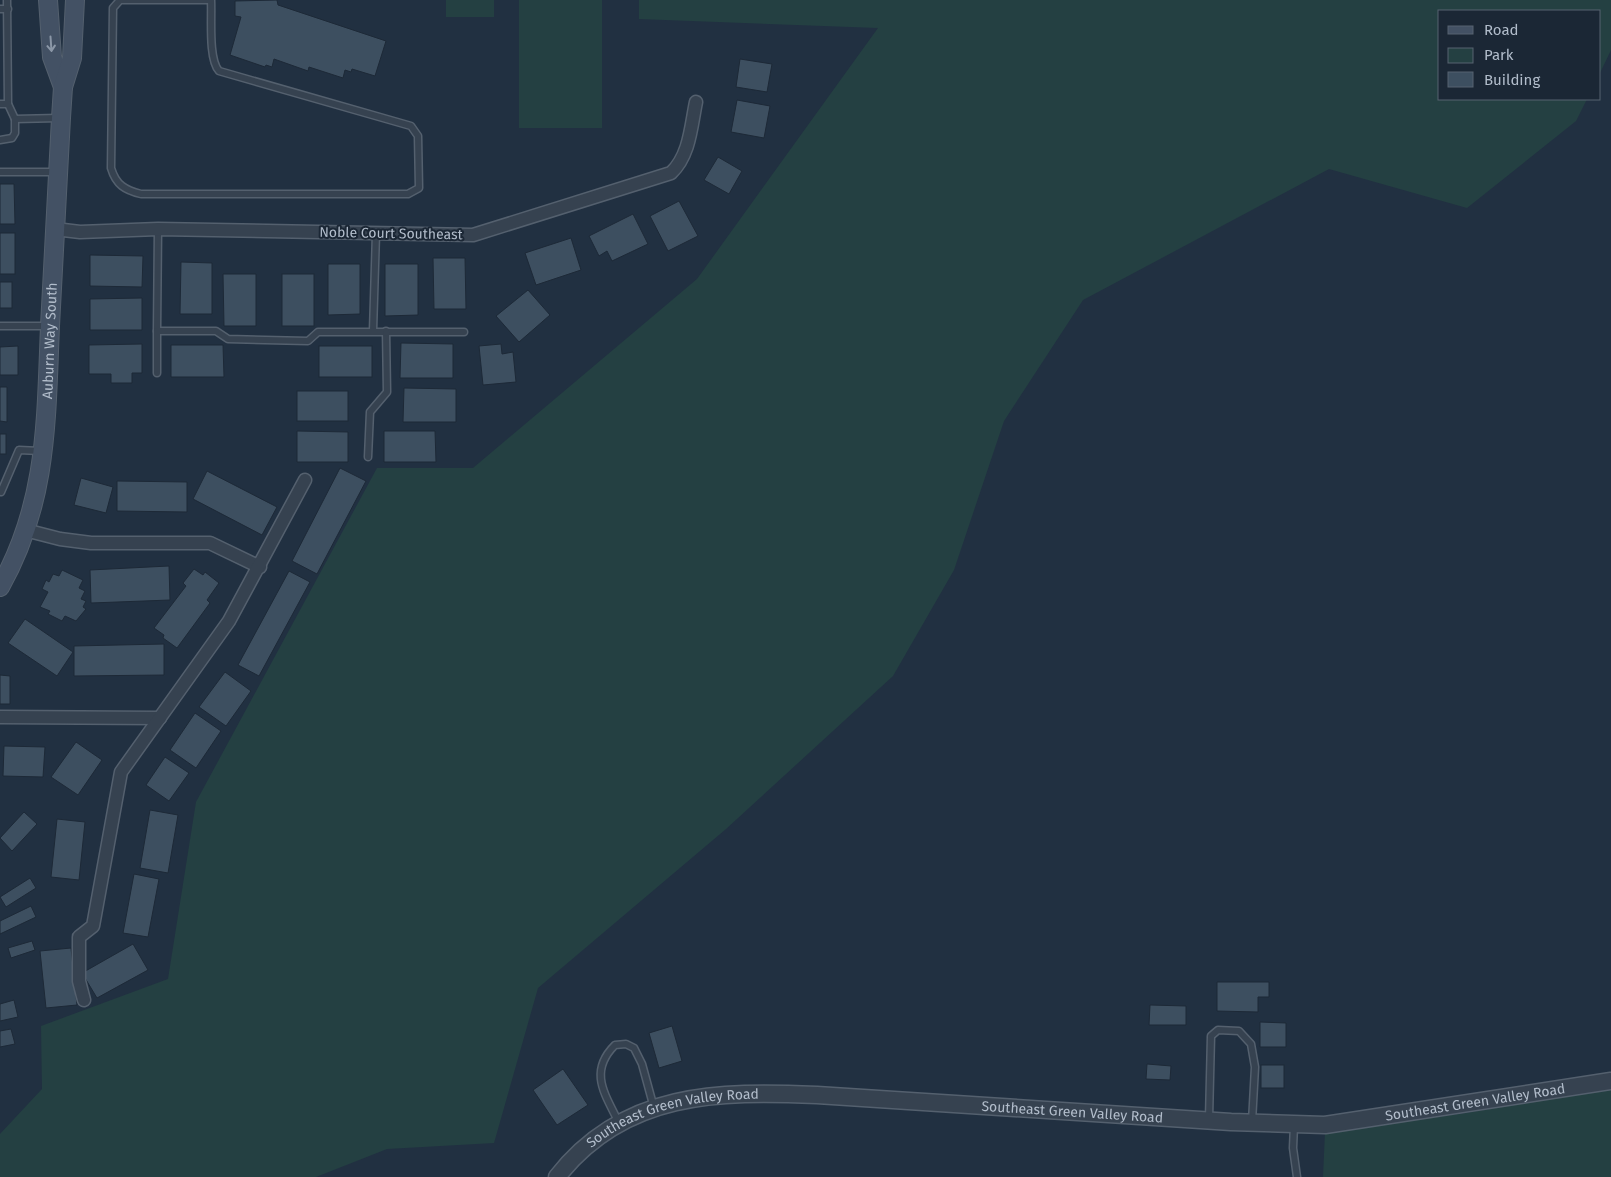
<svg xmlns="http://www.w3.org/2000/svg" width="1611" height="1177" font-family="'Fira Sans',sans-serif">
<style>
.green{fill:#244042}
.building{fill:#3d4f60;stroke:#1d2937}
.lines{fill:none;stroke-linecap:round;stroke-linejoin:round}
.service-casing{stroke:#54606e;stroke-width:9}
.minor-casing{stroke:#54606e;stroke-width:15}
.tertiary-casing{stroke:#54606e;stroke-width:19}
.secondary-casing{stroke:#54606e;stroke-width:20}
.service{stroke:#364250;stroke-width:6}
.minor{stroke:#364250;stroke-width:12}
.tertiary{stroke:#364250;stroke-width:16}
.secondary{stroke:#435164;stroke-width:18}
.oneway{stroke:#8b97a7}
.labels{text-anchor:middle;stroke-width:4;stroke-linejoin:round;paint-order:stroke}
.street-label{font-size:14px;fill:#b2bdcb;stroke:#1b2735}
</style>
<rect width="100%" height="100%" fill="#213041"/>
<g class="green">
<rect x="446" y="0" width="48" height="17"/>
<rect x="519" y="0" width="83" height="128"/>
<polygon points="639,0 1611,0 1611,50 1600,73 1600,11 1440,11 1440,99 1587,99 1576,121 1467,208 1329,169 1083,300 1004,421 954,570 893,676 726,829 538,988 494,1143 387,1149 316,1177 0,1177 0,1134 42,1089 41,1026 168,979 196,802 377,468 473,468 697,279 878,28 639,19"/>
<polygon points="1611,1088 1611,1177 1323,1177 1325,1132 1466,1113"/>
</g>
<g class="building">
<polygon points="277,0 278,5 386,41 375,76 352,69 351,72 345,70 343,78 309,67 308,71 274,59 272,67 266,65 265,67 230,55 241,17 235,16 235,1"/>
<polygon points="740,59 772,64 767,92 736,87"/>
<polygon points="737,100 770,106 764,138 731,132"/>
<polygon points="718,157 742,171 729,194 704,180"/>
<polygon points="0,184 14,184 15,224 0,224"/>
<polygon points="679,201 698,236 668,251 650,216"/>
<polygon points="633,214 648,244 612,261 607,251 599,256 589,236"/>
<rect x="0" y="233" width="15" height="41"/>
<polygon points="571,238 581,270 536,285 525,253"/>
<polygon points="90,255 143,256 142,287 90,286"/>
<polygon points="433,258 465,258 466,309 434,309"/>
<polygon points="181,262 212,263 212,314 180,314"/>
<polygon points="328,264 360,264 360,314 328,315"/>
<polygon points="385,264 418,264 418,315 385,316"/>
<polygon points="223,274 256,274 256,326 224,326"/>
<rect x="282" y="274" width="32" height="52"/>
<rect x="0" y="282" width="12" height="26"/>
<polygon points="528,290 550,315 519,342 496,316"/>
<polygon points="142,298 142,330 90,330 90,299"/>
<polygon points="401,343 453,344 453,378 400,378"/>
<polygon points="142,344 142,373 132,373 132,383 111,383 111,374 89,374 89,345"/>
<polygon points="501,344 502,354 513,352 516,382 483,385 479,346"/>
<polygon points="171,345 223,345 224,377 171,377"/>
<polygon points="18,346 18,375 0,375 0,347"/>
<rect x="319" y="346" width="53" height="31"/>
<polygon points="0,387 7,387 7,422 0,421"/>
<polygon points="404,388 456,389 456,422 403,422"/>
<rect x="297" y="391" width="51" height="30"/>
<polygon points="297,431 348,432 348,462 297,462"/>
<polygon points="384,431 435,431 436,462 384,462"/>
<rect x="0" y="434" width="6" height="20"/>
<polygon points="340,468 366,481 317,574 292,561"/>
<polygon points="207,471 277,507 262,535 193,499"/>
<polygon points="81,478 113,487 106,513 74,505"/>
<polygon points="117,481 187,482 187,512 117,511"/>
<polygon points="169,566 170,600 91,603 90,570"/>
<polygon points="194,569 203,575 205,572 219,583 207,600 210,603 177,648 163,638 164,635 154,628 186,586 183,583"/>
<polygon points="62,570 83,580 79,588 85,591 81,599 86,601 83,607 86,609 76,621 65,616 62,621 48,614 50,611 40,607 48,592 42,589 46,580 49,582 53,574 59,576"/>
<polygon points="289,571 310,582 259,676 238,665"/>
<polygon points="25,619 73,652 57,676 8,643"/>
<polygon points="164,644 164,675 74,676 74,646"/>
<polygon points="225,672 251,691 226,726 199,707"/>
<polygon points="0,675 10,676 10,704 0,704"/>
<polygon points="195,713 221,731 196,768 170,750"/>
<polygon points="76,742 102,760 78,795 51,777"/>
<polygon points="4,746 45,747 43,777 3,776"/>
<polygon points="165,757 189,773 169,801 146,785"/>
<polygon points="150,810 178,815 168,873 140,868"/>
<polygon points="24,812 37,824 12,851 0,838"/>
<polygon points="57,819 85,822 79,880 51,877"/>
<polygon points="134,874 159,879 148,937 123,933"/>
<polygon points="30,878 36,888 6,907 0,897"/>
<polygon points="31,906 36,917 0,934 0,921"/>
<polygon points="32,941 35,950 11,958 8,948"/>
<polygon points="133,944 148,970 97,998 82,973"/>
<polygon points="71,948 77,1005 46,1008 40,951"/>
<polygon points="1217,982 1269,982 1269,997 1258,997 1258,1012 1217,1011"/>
<polygon points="14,1000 18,1017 0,1021 0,1004"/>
<polygon points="1150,1005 1186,1006 1186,1025 1149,1025"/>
<polygon points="1260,1022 1286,1023 1286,1047 1260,1047"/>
<polygon points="672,1026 682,1061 659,1068 649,1033"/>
<polygon points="11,1029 15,1044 0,1047 0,1031"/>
<polygon points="1147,1064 1171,1066 1170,1080 1146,1079"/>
<rect x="1261" y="1065" width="23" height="23"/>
<polygon points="563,1069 588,1105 557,1125 533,1090"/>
</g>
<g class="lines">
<g class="service-casing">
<g id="service">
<polyline points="7,0 8,104 15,119 59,118"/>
<path d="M120,0H211C212,17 208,59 219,71L411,126L418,136L419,188L408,194H141C125,190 116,185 111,168L113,8Z"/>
<polyline points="0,9 8,9"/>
<polyline points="0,104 8,104"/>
<polyline points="0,140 12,138 15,133 15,119"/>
<polyline points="0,172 56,172"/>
<polyline points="0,326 48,326"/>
<polyline points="157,331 158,229"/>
<polyline points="373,331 376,233"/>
<polyline points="157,373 157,331 216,331 228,339 308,341 318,332 464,332"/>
<polyline points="368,457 370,412 387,392 386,331"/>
<polyline points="1,492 19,450 40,451"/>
<polyline points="1209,1119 1211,1036 1218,1030 1239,1031 1251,1044 1255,1067 1252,1122"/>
<path d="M619,1123C605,1094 588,1072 615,1045L626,1044L634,1048L642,1064L654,1108"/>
<polyline points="1294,1125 1293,1148 1297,1177"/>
</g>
</g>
<g class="minor-casing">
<g id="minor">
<path d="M55,229L80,232L158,229L473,235L671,173C690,155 691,126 696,102"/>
<polyline points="25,530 60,539 91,543 210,543 260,567"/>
<polyline points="0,717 160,718"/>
<polyline points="84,1000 79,981 79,937 93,926 121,772 229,621 305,480"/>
</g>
</g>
<g class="tertiary-casing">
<g id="tertiary">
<path id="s1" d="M557,1177C624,1091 719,1091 817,1095L1231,1122L1325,1125L1611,1081"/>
</g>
</g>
<g class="secondary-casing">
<g id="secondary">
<polyline points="48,0 52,57 63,87"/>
<path id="s2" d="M0,587C48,502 46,420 50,326C53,257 57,188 61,118L63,87L72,58L75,0"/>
</g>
</g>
<use href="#service" class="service"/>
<use href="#minor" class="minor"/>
<use href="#tertiary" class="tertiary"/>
<use href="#secondary" class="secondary"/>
</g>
<defs><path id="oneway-shaft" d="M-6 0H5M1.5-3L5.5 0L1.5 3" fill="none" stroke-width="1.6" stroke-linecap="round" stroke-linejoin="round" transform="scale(1.25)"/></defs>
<use class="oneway" href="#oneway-shaft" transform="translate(51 44) rotate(86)"/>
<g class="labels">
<g class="street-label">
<text transform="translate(391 233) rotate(1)" y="5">Noble Court Southeast</text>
<text dy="5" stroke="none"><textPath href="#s2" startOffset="254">Auburn Way South</textPath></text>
<text dy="5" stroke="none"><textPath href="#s1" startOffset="946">Southeast Green Valley Road</textPath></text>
<text dy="5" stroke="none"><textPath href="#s1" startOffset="541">Southeast Green Valley Road</textPath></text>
<text dy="5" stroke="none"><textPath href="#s1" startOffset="136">Southeast Green Valley Road</textPath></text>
</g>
</g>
<rect x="1438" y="10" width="162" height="90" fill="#1b2735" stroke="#576371"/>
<rect x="1448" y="26" width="25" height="8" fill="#435164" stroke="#576371"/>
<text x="1484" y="35" font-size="15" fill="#b2bdcb">Road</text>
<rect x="1448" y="48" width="25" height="15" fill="#244042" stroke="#576371"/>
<text x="1484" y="60" font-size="15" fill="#b2bdcb">Park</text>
<rect x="1448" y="72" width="25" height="15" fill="#3d4f60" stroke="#576371"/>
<text x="1484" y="85" font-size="15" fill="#b2bdcb">Building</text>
</svg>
